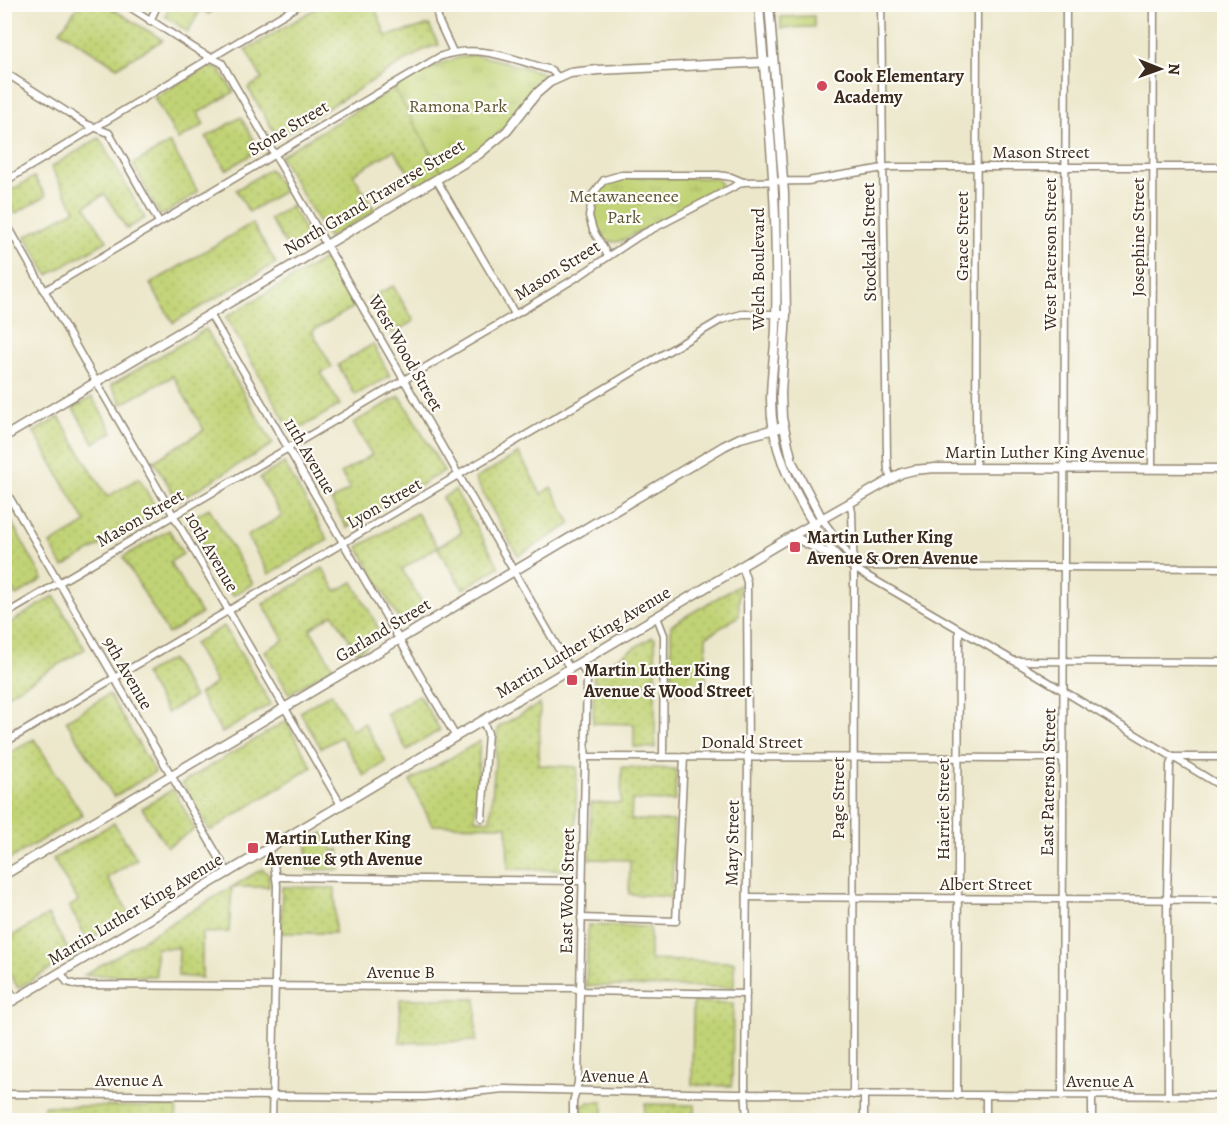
<svg xmlns="http://www.w3.org/2000/svg" width="1229" height="1125" font-family="Alegreya,serif">
<style>
.grass{fill:url(#grass-dots);stroke:#7e7e4a;stroke-width:1.5}
.park{fill:url(#park-tufts);stroke:#7e7e4a;stroke-width:1.5}
.garden{fill:#c1d376;stroke:#7e7e4a;stroke-width:1.5}
.lines{fill:none;stroke-linecap:round;stroke-linejoin:round}
.street-casing{stroke:#948874;stroke-width:9}
.secondary-casing{stroke:#948874;stroke-width:11}
.street{stroke:#fff;stroke-width:6}
.secondary{stroke:#fff;stroke-width:8}
.poi-dot{fill:#d1495b;stroke:#fdfcf7;stroke-width:2}
.labels{text-anchor:middle;stroke-width:4.5;stroke-linejoin:round;paint-order:stroke}
.poi-label{font-size:18px;font-weight:bold;fill:#3b2a1e;stroke:#fdfcf7;text-anchor:start}
.park-label{font-size:18px;fill:#5c5434;stroke:#fdfcf7}
.street-label{font-size:18px;fill:#3b2a1e;stroke:#fdfcf7}
</style>
<defs>
<pattern id="grass-dots" width="8" height="8" patternUnits="userSpaceOnUse" patternTransform="scale(1.5)"><rect width="8" height="8" fill="#c1d376"/><path d="M2 2h.1M6 6h.1" fill="none" stroke="#a7b566" stroke-width="1.8" stroke-linecap="round"/></pattern>
<pattern id="park-tufts" width="24" height="20" patternUnits="userSpaceOnUse" patternTransform="scale(1.5)"><rect width="24" height="20" fill="#c1d376"/><path d="M3 7l-1-3M5 7V3M7 7l1-3M15 17l-1-3M17 17v-4M19 17l1-3" fill="none" stroke="#a7b566"/></pattern>
</defs>
<rect width="100%" height="100%" fill="#fdfcf7"/>
<filter id="ink" filterUnits="userSpaceOnUse"><feTurbulence type="fractalNoise" baseFrequency=".0167" numOctaves="2"/><feDisplacementMap in="SourceGraphic" scale="12" xChannelSelector="R" yChannelSelector="G"/><feConvolveMatrix kernelMatrix="1 2 1 2 8 2 1 2 1" color-interpolation-filters="sRGB"/></filter>
<filter id="wash" filterUnits="userSpaceOnUse"><feTurbulence type="fractalNoise" baseFrequency=".008" numOctaves="4" result="noise"/><feDisplacementMap in="SourceGraphic" scale="24" xChannelSelector="R" yChannelSelector="G"/><feGaussianBlur stdDeviation="1.35" result="paint"/><feColorMatrix in="noise" values="0 0 0 0 0 0 0 0 0 0 0 0 0 0 0 0 0 1.4 0 .05"/><feComposite in="paint" operator="in"/></filter>
<g filter="url(#wash)">
<rect width="100%" height="100%" fill="#ece7ca"/>
<g class="grass">
<polygon points="323,4 377,5 376,10 386,36 429,25 439,45 425,49 278,138 248,88 262,79 246,50"/>
<polygon points="79,5 106,5 163,40 117,67 60,31"/>
<polygon points="170,5 170,4 216,5 209,14 201,9 188,32 165,16"/>
<polygon points="210,66 219,69 234,92 198,113 204,125 178,140 154,97"/>
<polygon points="394,88 442,172 418,187 394,150 353,174 375,211 328,238 280,156"/>
<polygon points="241,117 259,150 226,170 206,137"/>
<polygon points="99,138 145,218 127,229 105,194 85,206 107,241 48,275 26,236 75,210 51,167"/>
<polygon points="170,143 198,192 167,213 160,215 133,164"/>
<polygon points="270,169 284,191 249,212 236,190"/>
<polygon points="34,177 46,196 14,214 5,194"/>
<polygon points="291,206 311,241 291,253 270,219"/>
<polygon points="252,223 276,263 173,323 150,284"/>
<polygon points="328,257 356,306 312,331 332,367 321,373 340,405 292,433 226,317"/>
<polygon points="393,286 414,321 391,334 369,298"/>
<polygon points="206,329 273,444 178,501 154,461 204,430 173,376 122,404 111,385"/>
<polygon points="373,344 390,376 355,395 338,365"/>
<polygon points="400,396 444,471 347,528 331,501 350,489 341,473 372,455 353,423"/>
<polygon points="92,397 113,432 94,443 73,408"/>
<polygon points="59,417 107,497 139,478 158,512 63,567 50,544 86,523 34,432"/>
<polygon points="519,453 541,494 551,487 571,524 518,556 475,479"/>
<polygon points="284,463 328,540 269,574 247,536 282,516 260,478"/>
<polygon points="455,490 499,567 463,589 437,547 402,569 427,611 402,625 358,547 417,513 438,547 462,532 442,498"/>
<polygon points="209,508 253,584 232,596 188,520"/>
<polygon points="5,510 43,579 16,596 5,576"/>
<polygon points="169,530 183,554 170,562 201,614 168,634 123,557"/>
<polygon points="323,568 336,591 353,582 383,636 357,652 333,614 310,629 333,667 289,694 265,651 284,640 263,604"/>
<polygon points="739,585 739,616 706,637 706,692 671,692 671,625"/>
<polygon points="54,596 85,649 6,696 5,626"/>
<polygon points="224,626 271,704 222,733 199,694 216,683 194,644"/>
<polygon points="652,637 655,638 655,748 634,747 634,724 593,723 594,672"/>
<polygon points="171,659 194,697 167,713 144,674"/>
<polygon points="331,693 352,730 364,723 386,762 364,776 341,737 321,748 300,712"/>
<polygon points="109,694 155,772 114,797 66,721"/>
<polygon points="419,695 440,730 407,750 386,714"/>
<polygon points="540,704 539,765 577,767 575,870 508,869 507,826 432,825 410,781 480,741 475,819 490,821 498,727"/>
<polygon points="286,721 312,767 210,831 182,783"/>
<polygon points="34,739 83,815 5,862 5,756"/>
<polygon points="622,767 676,769 675,801 632,800 631,820 674,821 672,897 629,894 630,860 589,859 591,803 621,803"/>
<polygon points="173,789 195,829 167,847 142,808"/>
<polygon points="114,823 137,859 107,878 130,914 88,940 69,907 78,901 53,859"/>
<polygon points="323,833 334,852 339,849 340,870 307,870 307,842"/>
<polygon points="262,869 269,875 269,887 232,887 229,932 202,933 202,978 178,976 179,948 156,948 156,976 84,975"/>
<polygon points="282,887 335,888 335,933 281,933"/>
<polygon points="48,915 72,956 18,988 5,966 5,931 9,938"/>
<polygon points="588,925 650,927 650,960 734,962 734,987 586,986"/>
<polygon points="400,999 476,999 476,1041 400,1043"/>
<polygon points="693,1002 733,1003 732,1086 692,1085"/>
<polygon points="587,1102 603,1102 603,1120 582,1120 582,1105 587,1105"/>
<polygon points="645,1104 695,1105 695,1120 644,1120"/>
<polygon points="44,1106 177,1107 176,1120 44,1120"/>
</g>
<g class="park">
<path d="M473,55L494,59L540,72L546,77L504,128L484,146L442,172L394,88C420,73 443,59 473,55Z"/>
<path d="M622,177L716,178L721,184L717,191L621,241C589,248 587,201 604,184C609,179 616,179 622,177Z"/>
</g>
<polygon class="garden" points="814,16 814,27 781,28 781,17"/>
</g>
<g filter="url(#ink)">
<g class="lines">
<g class="street-casing">
<g id="street">
<polyline points="125,4 202,53 222,63 570,669"/>
<polyline points="435,4 439,22 453,52"/>
<polyline points="881,4 887,457 888,470 891,479"/>
<polyline points="150,21 158,4"/>
<polyline points="4,72 86,124 109,133 159,222"/>
<polyline points="436,179 515,314"/>
<polyline points="4,182 301,4"/>
<polyline points="4,219 90,371 341,805"/>
<polyline points="608,256 593,230 589,216 593,194 604,180 621,175 718,175 731,177 743,182"/>
<path d="M44,291L439,57C478,42 514,60 551,70L558,77"/>
<polyline points="210,314 456,737"/>
<polyline points="976,468 977,4"/>
<polyline points="1152,469 1154,4"/>
<polyline points="4,488 228,873"/>
<polyline points="850,503 852,512 854,579 853,1095"/>
<polyline points="822,519 847,553 851,562"/>
<polyline points="814,524 827,544 845,563 1014,661 1224,788"/>
<polyline points="742,566 747,582 748,757 745,1086 747,1120"/>
<polyline points="853,566 1224,568"/>
<polyline points="4,615 523,310 579,276 639,236 743,182 808,181 889,167 1224,167"/>
<polyline points="657,617 664,635 663,757"/>
<polyline points="1015,661 1224,662"/>
<polyline points="4,743 721,320 742,314 786,314"/>
<polyline points="585,757 1063,758"/>
<polyline points="482,818 488,733 483,721"/>
<polyline points="267,850 274,865 277,885 272,1120"/>
<polyline points="276,877 581,881"/>
<polyline points="747,897 1224,900"/>
<polyline points="581,918 676,921 684,757"/>
<polyline points="61,973 67,982 77,985 573,988 585,991 746,994"/>
<polyline points="4,981 15,999"/>
<polyline points="4,1094 401,1097 425,1097 504,1089 735,1094 1224,1096"/>
<polyline points="957,1096 959,630"/>
<polyline points="986,1096 986,1120"/>
<polyline points="1062,1096 1066,4"/>
<polyline points="1168,1096 1167,899 1170,765 1173,757 1224,757"/>
<polyline points="573,1120 573,1102 578,1083 587,677 580,662"/>
<polyline points="864,1120 864,1095"/>
<polyline points="1092,1120 1092,1096"/>
</g>
</g>
<g class="secondary-casing">
<g id="secondary">
<path d="M759,4C764,76 773,147 775,218C776,255 777,291 776,328C775,352 771,376 771,400C771,446 790,486 814,524"/>
<polyline points="769,4 784,193 786,314 781,393 782,418 792,462 822,519"/>
<polyline points="4,437 479,154 507,131 536,94 550,82 570,73 598,70 773,62"/>
<polyline points="792,536 841,560"/>
<polyline points="4,875 724,446 740,438 783,427"/>
<polyline points="4,1006 792,536 902,473 914,470 935,468 1224,469"/>
</g>
</g>
<use href="#street" class="street"/>
<use href="#secondary" class="secondary"/>
</g>
</g>
<g class="poi-dot">
<circle cx="822" cy="86" r="6"/>
<rect x="789" y="541" width="12" height="12" rx="3"/>
<rect x="566" y="674" width="12" height="12" rx="3"/>
<rect x="247" y="842" width="12" height="12" rx="3"/>
</g>
<g class="labels">
<g class="poi-label">
<text x="834" y="82">Cook Elementary<tspan x="834" dy="21">Academy</tspan></text>
<text x="807" y="543">Martin Luther King<tspan x="807" dy="21">Avenue &amp; Oren Avenue</tspan></text>
<text x="584" y="676">Martin Luther King<tspan x="584" dy="21">Avenue &amp; Wood Street</tspan></text>
<text x="265" y="844">Martin Luther King<tspan x="265" dy="21">Avenue &amp; 9th Avenue</tspan></text>
</g>
<g class="park-label">
<text x="458" y="112">Ramona Park</text>
<text x="624" y="202">Metawaneenee<tspan x="624" dy="21">Park</tspan></text>
</g>
<g class="street-label">
<text transform="translate(288 128) rotate(-31)" y="6">Stone Street</text>
<text x="1041" y="158">Mason Street</text>
<text transform="translate(374 197) rotate(-31)" y="6">North Grand Traverse Street</text>
<text transform="translate(962 236) rotate(-90)" y="6">Grace Street</text>
<text transform="translate(1138 237) rotate(-90)" y="6">Josephine Street</text>
<text transform="translate(869 242) rotate(-91)" y="6">Stockdale Street</text>
<text transform="translate(1050 254) rotate(-90)" y="6">West Paterson Street</text>
<text transform="translate(758 269) rotate(-90)" y="6">Welch Boulevard</text>
<text transform="translate(557 270) rotate(-32)" y="6">Mason Street</text>
<text transform="translate(406 353) rotate(60)" y="6">West Wood Street</text>
<text x="1045" y="458">Martin Luther King Avenue</text>
<text transform="translate(310 456) rotate(60)" y="6">11th Avenue</text>
<text transform="translate(384 503) rotate(-30)" y="6">Lyon Street</text>
<text transform="translate(140 518) rotate(-30)" y="6">Mason Street</text>
<text transform="translate(212 552) rotate(60)" y="6">10th Avenue</text>
<text transform="translate(383 630) rotate(-31)" y="6">Garland Street</text>
<text transform="translate(583 642) rotate(-31)" y="6">Martin Luther King Avenue</text>
<text transform="translate(128 673) rotate(60)" y="6">9th Avenue</text>
<text x="752" y="748">Donald Street</text>
<text transform="translate(1048 782) rotate(-89)" y="6">East Paterson Street</text>
<text transform="translate(838 798) rotate(-90)" y="6">Page Street</text>
<text transform="translate(943 809) rotate(-90)" y="6">Harriet Street</text>
<text transform="translate(732 843) rotate(-89)" y="6">Mary Street</text>
<text x="986" y="890">Albert Street</text>
<text transform="translate(567 891) rotate(-89)" y="6">East Wood Street</text>
<text transform="translate(135 909) rotate(-31)" y="6">Martin Luther King Avenue</text>
<text x="401" y="978">Avenue B</text>
<text transform="translate(615 1076) rotate(1)" y="6">Avenue A</text>
<text x="129" y="1086">Avenue A</text>
<text x="1100" y="1087">Avenue A</text>
</g>
</g>
<rect width="1229" height="1125" fill="none" stroke="#fdfcf7" stroke-width="24"/>
<g transform="translate(1160 69) rotate(91)" stroke="#fdfcf7" stroke-width="4.5" paint-order="stroke">
<path d="M0-4.5L10 22L0 15L-10 22Z" fill="#3b2a1e"/>
<text y="-9" font-size="16" font-weight="bold" text-anchor="middle" fill="#3b2a1e">N</text>
</g>
</svg>
